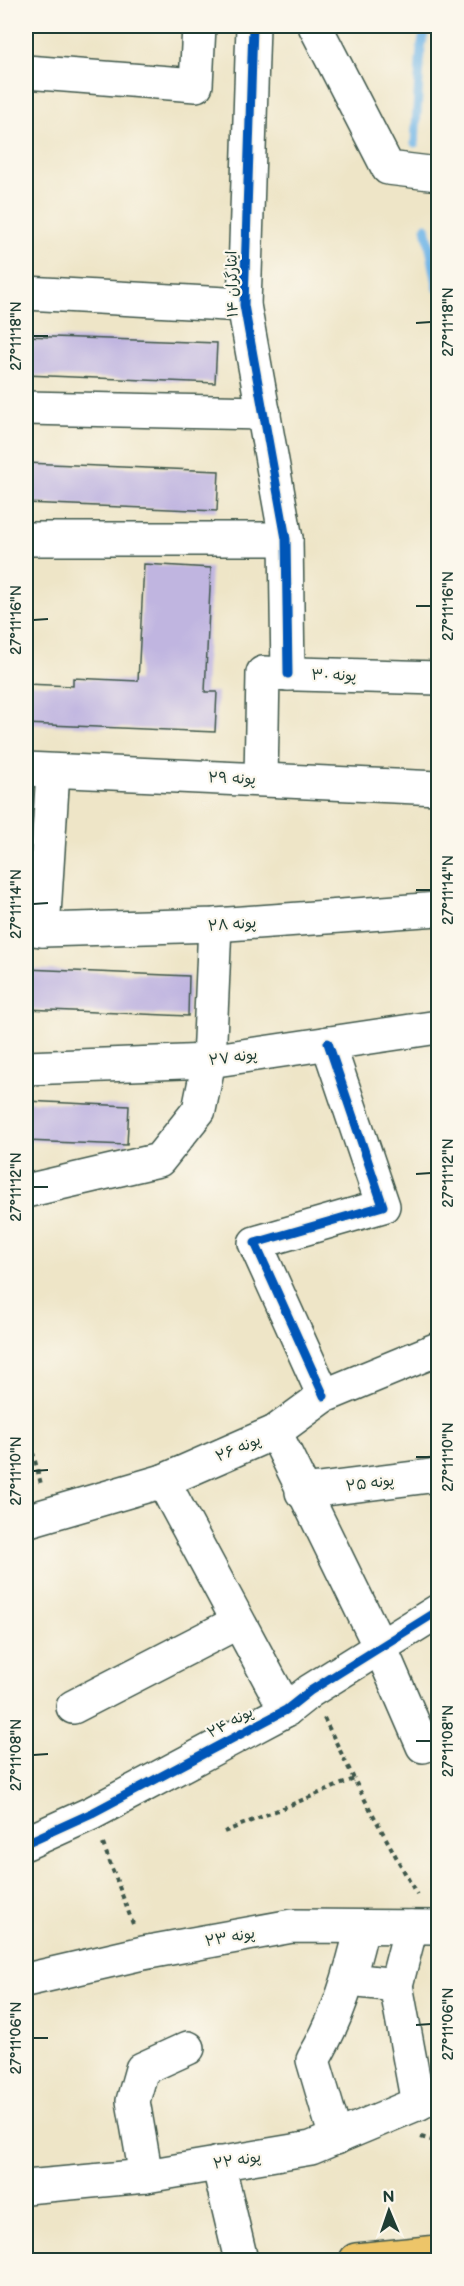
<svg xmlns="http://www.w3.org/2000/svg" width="464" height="2286" font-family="'Balsamiq Sans','Playpen Sans Arabic',sans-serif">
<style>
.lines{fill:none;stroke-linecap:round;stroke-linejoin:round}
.stream{stroke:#71b6e7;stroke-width:9}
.building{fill:#c0b5e0}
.minor-casing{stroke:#3e564a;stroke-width:36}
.major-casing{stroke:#3e564a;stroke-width:36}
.path{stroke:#3e564a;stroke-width:4;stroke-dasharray:4.5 4.5;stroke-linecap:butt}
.minor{stroke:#fff;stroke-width:33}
.major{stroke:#edc569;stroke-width:33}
.cycleway-casing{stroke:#fbf7ec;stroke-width:13}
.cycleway{stroke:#0057b8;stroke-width:9}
.ticks{fill:none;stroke:#1f3d34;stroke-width:2}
.labels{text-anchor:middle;stroke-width:4.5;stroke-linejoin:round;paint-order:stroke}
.street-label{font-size:15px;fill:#1f3d34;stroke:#fbf7ec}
.neatline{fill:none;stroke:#1f3d34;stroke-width:2}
.ticks-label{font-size:15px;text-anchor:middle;fill:#1f3d34}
</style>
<rect width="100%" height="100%" fill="#fbf7ec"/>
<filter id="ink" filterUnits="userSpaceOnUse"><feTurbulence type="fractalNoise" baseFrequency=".0167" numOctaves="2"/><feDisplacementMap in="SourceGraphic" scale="12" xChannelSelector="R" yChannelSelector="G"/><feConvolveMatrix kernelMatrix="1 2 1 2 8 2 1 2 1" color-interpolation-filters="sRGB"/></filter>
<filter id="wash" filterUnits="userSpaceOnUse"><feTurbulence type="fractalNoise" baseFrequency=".008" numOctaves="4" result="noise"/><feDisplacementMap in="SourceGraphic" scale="24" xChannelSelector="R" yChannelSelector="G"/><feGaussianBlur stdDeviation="1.35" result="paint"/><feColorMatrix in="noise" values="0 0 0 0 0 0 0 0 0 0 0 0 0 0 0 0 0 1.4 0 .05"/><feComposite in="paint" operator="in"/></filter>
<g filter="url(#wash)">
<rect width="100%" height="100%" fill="#eee5c7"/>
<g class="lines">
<g class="stream">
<polyline points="415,143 421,47 426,26"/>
<polyline points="426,227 438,289"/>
</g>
</g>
<g id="blocks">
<g class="building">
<polygon points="26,336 217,343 215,383 26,375"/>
<polygon points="26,463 219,471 217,511 26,503"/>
<polygon points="144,564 211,568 205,692 217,692 215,732 26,724 26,684 73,686 73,678 138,681"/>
<polygon points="26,969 189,976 188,1016 26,1009"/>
<polygon points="26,1101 129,1106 127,1145 26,1141"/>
</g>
</g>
</g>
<g filter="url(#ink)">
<use href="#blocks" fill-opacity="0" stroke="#3e564a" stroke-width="1.5"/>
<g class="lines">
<g class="minor-casing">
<g id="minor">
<polyline points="253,26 244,305 286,539 288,674"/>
<polyline points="315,26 388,168 438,174"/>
<polyline points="26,72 196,85 199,26"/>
<polyline points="26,293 244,305"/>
<polyline points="26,408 264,413"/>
<polyline points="26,539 286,539"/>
<polyline points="26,769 438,788"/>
<polyline points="261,779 263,673 438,678"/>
<polyline points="26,928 43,930 215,925 438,909"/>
<polyline points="43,930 53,771"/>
<polyline points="26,1068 209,1061 438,1027"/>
<polyline points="26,1191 159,1160 199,1110 209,1061 215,925"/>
<polyline points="324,1396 255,1243 383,1206 328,1043"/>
<polyline points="275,1432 380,1647 423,1746"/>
<polyline points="163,1481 286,1710"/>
<polyline points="302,1492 438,1475"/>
<polyline points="26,1521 163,1481 275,1432 324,1396 438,1349"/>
<polyline points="73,1707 238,1622"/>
<polyline points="26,1843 92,1813 286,1710 310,1691 438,1611"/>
<polyline points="26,1980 143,1953 292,1926 438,1927"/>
<polyline points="350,1980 396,1985 418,2104"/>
<polyline points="396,1985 411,1927"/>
<path d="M336,2138L313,2060C338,2018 351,1974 362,1927"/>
<polyline points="218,2163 241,2260"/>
<polyline points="146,2176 133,2101 142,2069 188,2048"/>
<polyline points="26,2187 146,2176 311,2148 438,2095"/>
</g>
</g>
<g class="major-casing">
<polyline id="major" points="356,2260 438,2252"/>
</g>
<g class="path">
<polyline points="26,1426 41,1484"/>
<polyline points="324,1718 359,1789 417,1895"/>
<polyline points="224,1832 354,1779"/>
<polyline points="103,1844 133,1924"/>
<polyline points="421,2137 438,2142"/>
</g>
<use href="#minor" class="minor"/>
<use href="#major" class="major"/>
<g class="cycleway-casing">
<g id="cycleway">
<polyline points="253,26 244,305 286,539 288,674"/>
<polyline points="324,1396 255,1243 383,1206 328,1043"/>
<polyline points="26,1843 92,1813 286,1710 310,1691 438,1611"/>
</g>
</g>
<use href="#cycleway" class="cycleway"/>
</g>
</g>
<path class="ticks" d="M416,323L431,322M33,336H48M416,606H431M33,620L48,619M416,890H431M33,904L48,903M416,1174L431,1173M33,1187H48M416,1457H431M33,1471L48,1470M416,1741H431M33,1755L48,1754M416,2025L431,2024M33,2038H48"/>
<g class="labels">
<g class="street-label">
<text transform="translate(232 284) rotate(-91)" y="5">ایثارگران ۱۴</text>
<text transform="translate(334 675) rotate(1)" y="5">پونه ۳۰</text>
<text transform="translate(232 778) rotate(2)" y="5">پونه ۲۹</text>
<text transform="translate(232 924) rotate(-4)" y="5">پونه ۲۸</text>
<text transform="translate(233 1057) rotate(-8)" y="5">پونه ۲۷</text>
<text transform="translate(238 1448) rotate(-23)" y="5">پونه ۲۶</text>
<text transform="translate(370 1483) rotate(-7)" y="5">پونه ۲۵</text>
<text transform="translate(230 1722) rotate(-28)" y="5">پونه ۲۴</text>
<text transform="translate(230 1937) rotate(-10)" y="5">پونه ۲۳</text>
<text transform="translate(237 2160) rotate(-9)" y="5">پونه ۲۲</text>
</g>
</g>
<rect width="464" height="2286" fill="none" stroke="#fbf7ec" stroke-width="66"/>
<g transform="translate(389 2211) rotate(358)" stroke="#fbf7ec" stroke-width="4.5" paint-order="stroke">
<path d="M0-4.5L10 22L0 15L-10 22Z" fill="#1f3d34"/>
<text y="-9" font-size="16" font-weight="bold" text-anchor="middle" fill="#1f3d34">N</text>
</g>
<rect x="33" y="33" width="398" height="2220" class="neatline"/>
<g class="ticks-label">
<text transform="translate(448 322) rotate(-90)" y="5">27°11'18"N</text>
<text transform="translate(16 336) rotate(-90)" y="5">27°11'18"N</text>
<text transform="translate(448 606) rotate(-90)" y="5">27°11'16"N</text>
<text transform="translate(16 620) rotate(-90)" y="5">27°11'16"N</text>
<text transform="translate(448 890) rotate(-90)" y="5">27°11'14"N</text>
<text transform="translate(16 904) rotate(-90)" y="5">27°11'14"N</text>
<text transform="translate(448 1173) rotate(-90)" y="5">27°11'12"N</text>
<text transform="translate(16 1187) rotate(-90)" y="5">27°11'12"N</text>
<text transform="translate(448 1457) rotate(-90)" y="5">27°11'10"N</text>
<text transform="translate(16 1471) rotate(-90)" y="5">27°11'10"N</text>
<text transform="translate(448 1741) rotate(-90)" y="5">27°11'08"N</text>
<text transform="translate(16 1755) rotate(-90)" y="5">27°11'08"N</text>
<text transform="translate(448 2024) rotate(-90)" y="5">27°11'06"N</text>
<text transform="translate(16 2038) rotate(-90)" y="5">27°11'06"N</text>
</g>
</svg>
